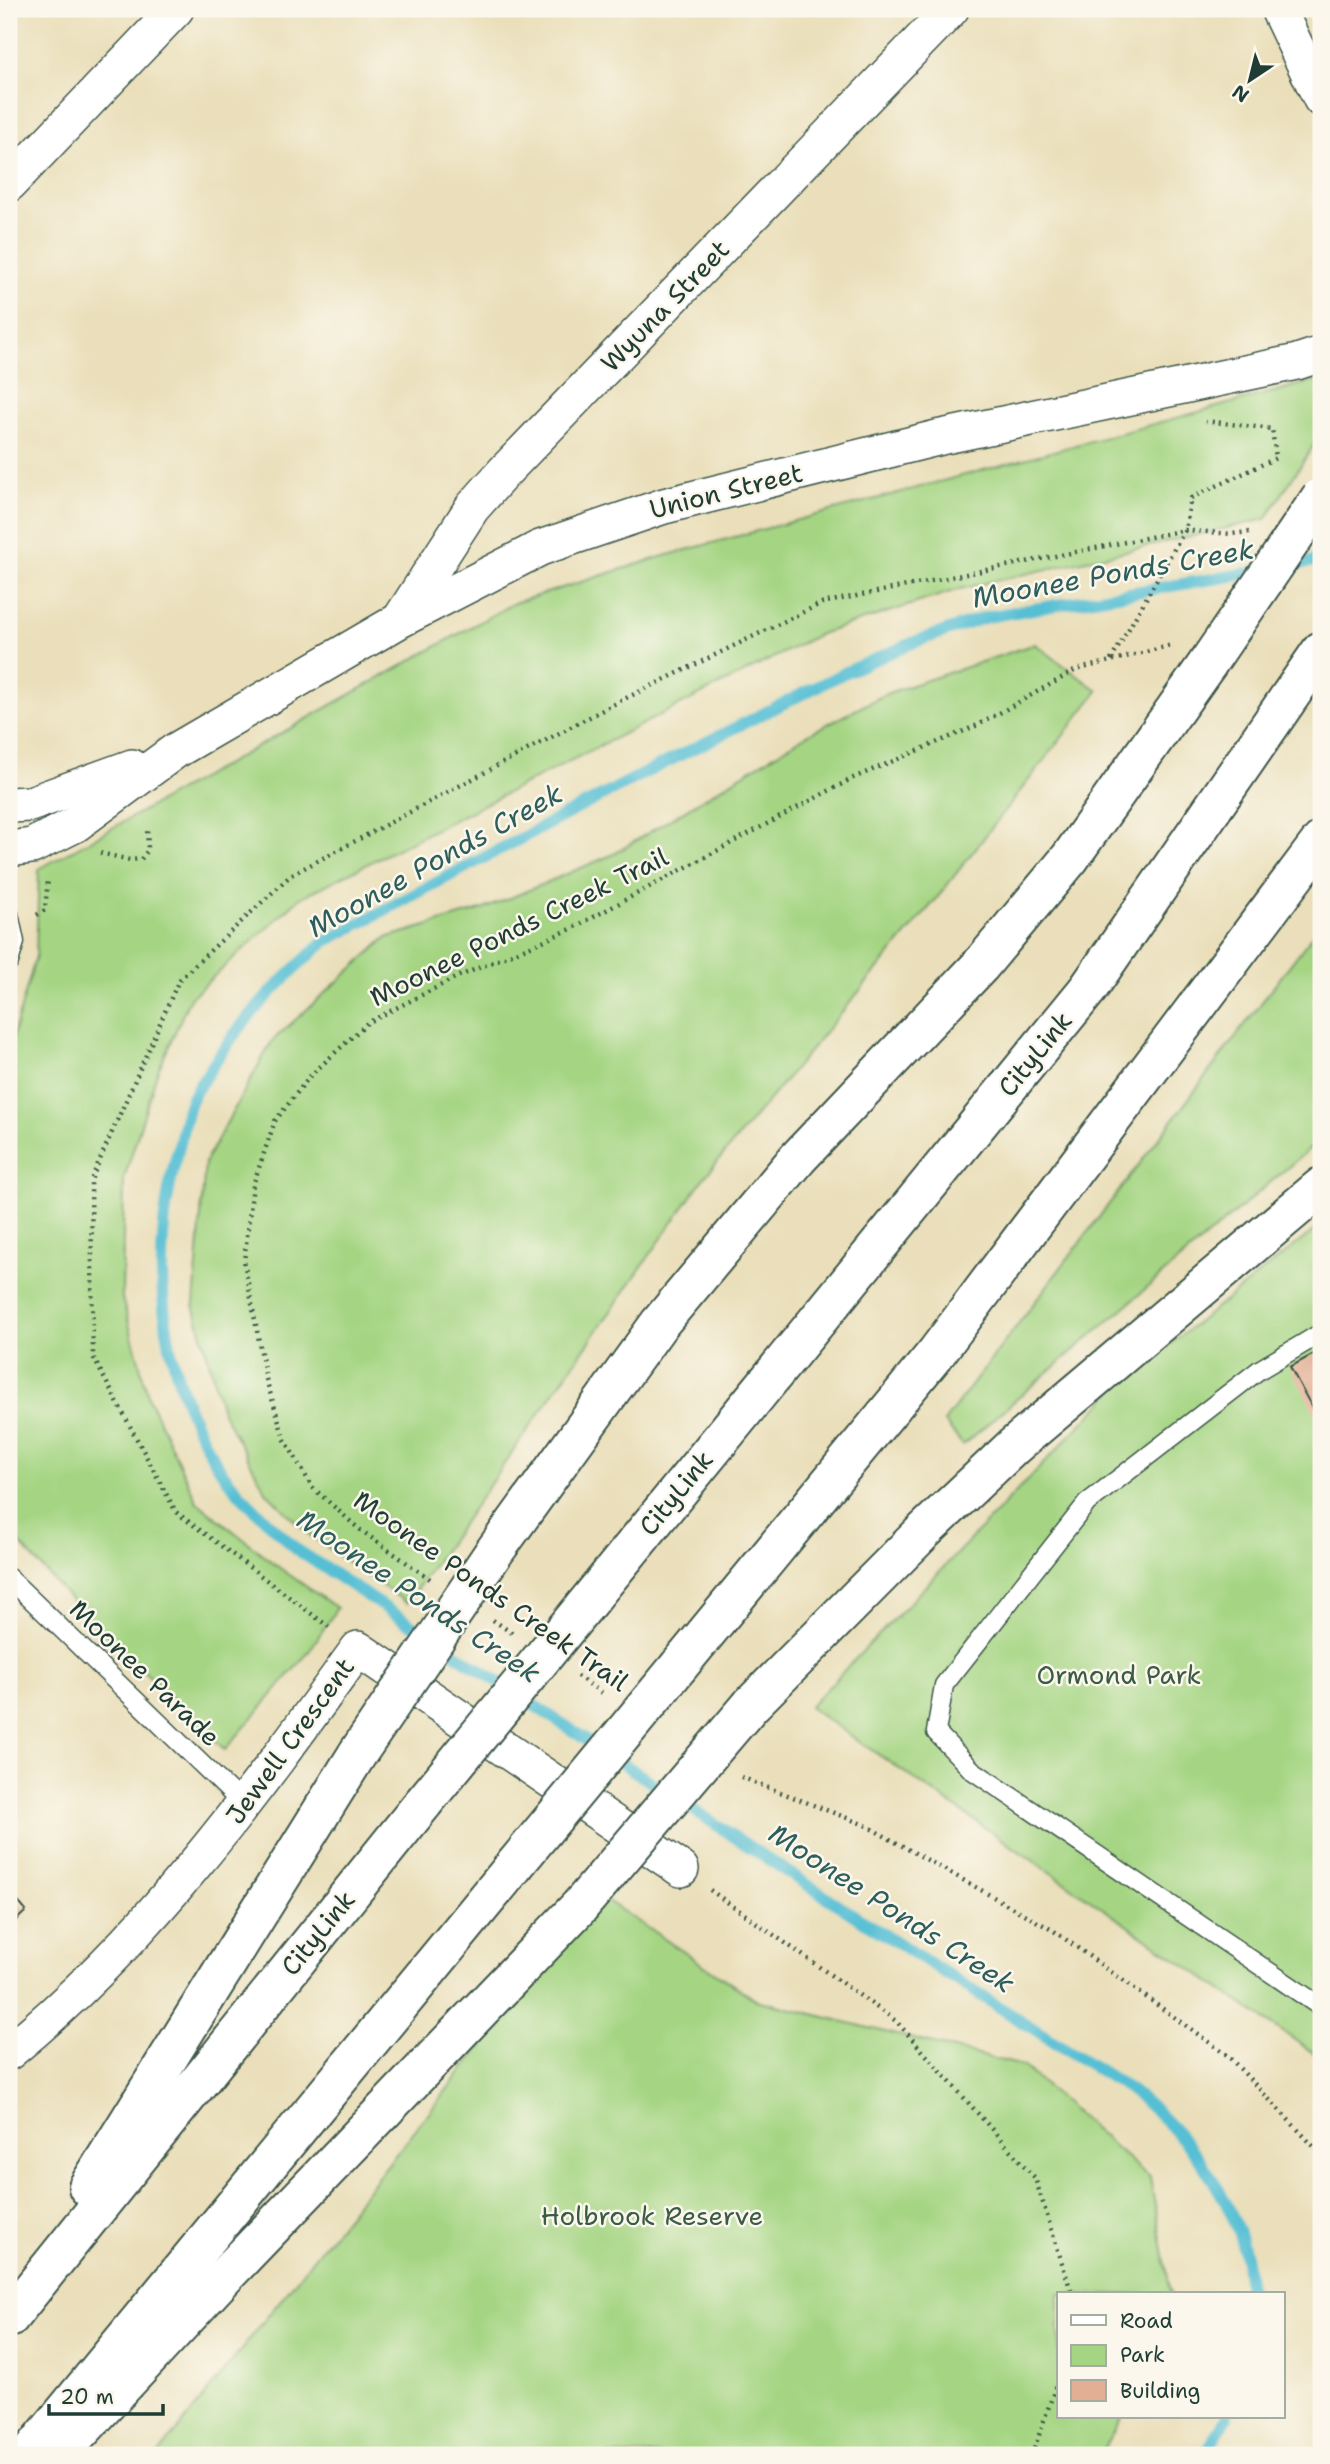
<svg xmlns="http://www.w3.org/2000/svg" width="1330" height="2464" font-family="'Shantell Sans',sans-serif">
<style>
.green{fill:#a5d583;stroke:#62895c;stroke-width:2}
.lines{fill:none;stroke-linecap:round;stroke-linejoin:round}
.stream{stroke:#57bfd4;stroke-width:12}
.building{fill:#e2af95}
.lane-casing{stroke:#3d5548;stroke-width:21}
.street-casing{stroke:#3d5548;stroke-width:38}
.highway-casing{stroke:#3d5548;stroke-width:42}
.path{stroke:#3d5548;stroke-width:4.5;stroke-dasharray:2 5;stroke-linecap:butt}
.lane{stroke:#fff;stroke-width:18}
.street{stroke:#fff;stroke-width:35}
.highway{stroke:#fff;stroke-width:38}
.highway-bridge-casing{stroke:#3d5548;stroke-width:42;stroke-linecap:butt}
.highway-bridge{stroke:#fff;stroke-width:38}
.labels{text-anchor:middle;stroke-width:5;stroke-linejoin:round;paint-order:stroke}
.street-label{font-size:26px;fill:#1f3d34;stroke:#fbf7ec}
.park-label{font-size:26px;fill:#3a5b44;stroke:#fbf7ec}
.water-label{font-size:28px;font-style:italic;fill:#2d5e5c;stroke:#fbf7ec}
</style>
<rect width="100%" height="100%" fill="#fbf7ec"/>
<filter id="ink" filterUnits="userSpaceOnUse"><feTurbulence type="fractalNoise" baseFrequency=".0143" numOctaves="2"/><feDisplacementMap in="SourceGraphic" scale="14" xChannelSelector="R" yChannelSelector="G"/><feConvolveMatrix kernelMatrix="1 2 1 2 8 2 1 2 1" color-interpolation-filters="sRGB"/></filter>
<filter id="wash" filterUnits="userSpaceOnUse"><feTurbulence type="fractalNoise" baseFrequency=".00686" numOctaves="4" result="noise"/><feDisplacementMap in="SourceGraphic" scale="28" xChannelSelector="R" yChannelSelector="G"/><feGaussianBlur stdDeviation="1.57" result="paint"/><feColorMatrix in="noise" values="0 0 0 0 0 0 0 0 0 0 0 0 0 0 0 0 0 1.4 0 .05"/><feComposite in="paint" operator="in"/></filter>
<g filter="url(#wash)">
<rect width="100%" height="100%" fill="#eadfba"/>
<g class="green">
<polygon points="1321,379 1321,434 1266,519 960,589 820,634 300,898 190,998 157,1073 124,1179 122,1298 149,1399 197,1502 281,1569 337,1608 308,1653 225,1750 69,1598 9,1531 9,1049 36,956 39,869 514,603 664,556"/>
<polygon points="1035,644 1098,691 937,898 703,1179 407,1603 307,1533 267,1493 222,1411 194,1305 205,1162 272,1041 386,938 484,909 614,854 808,734 888,693"/>
<polygon points="1321,924 1321,1139 963,1445 944,1422"/>
<polygon points="1321,1225 1321,2058 809,1707 1120,1384"/>
<polygon points="600,1896 756,2000 1023,2066 1150,2178 1171,2294 1059,2294 1059,2417 1122,2417 1100,2455 158,2455"/>
</g>
<g class="lines">
<g class="stream">
<polyline points="1285,566 1321,560"/>
<path d="M1248,2294C1252,2216 1188,2133 1129,2089L855,1916L296,1549C269,1522 236,1495 216,1463C157,1365 149,1255 179,1146C183,1131 185,1114 191,1100C196,1089 205,1078 211,1068C242,1019 280,981 324,942L645,773L846,672L912,643L986,617L1260,571"/>
<polyline points="1205,2455 1227,2417"/>
</g>
</g>
<g id="blocks">
<g class="building">
<polygon points="1321,1350 1321,1424 1290,1367"/>
<polygon points="9,1891 26,1911 9,1927"/>
</g>
</g>
</g>
<g filter="url(#ink)">
<use href="#blocks" fill-opacity="0" stroke="#3d5548" stroke-width="2"/>
<g class="lines">
<g class="lane-casing">
<g id="lane">
<polyline points="9,914 15,942 9,962"/>
<polyline points="1321,1333 1259,1370 1087,1503 944,1685 936,1732 972,1770 1321,2007"/>
<polyline points="9,1578 245,1806"/>
</g>
</g>
<g class="street-casing">
<g id="street">
<polyline points="1278,9 1321,99"/>
<polyline points="9,184 176,9"/>
<polyline points="401,618 472,508 504,472 951,9"/>
<polyline points="9,805 30,804 132,767"/>
<polyline points="9,849 32,846 76,824 175,751 400,620 540,548 664,506 941,437 1297,362 1321,354"/>
<path d="M9,2052C149,1938 253,1794 358,1649L681,1869"/>
</g>
</g>
<g class="highway-casing">
<g id="highway">
<polyline points="492,1555 659,1324 798,1158 980,966 1070,858 1208,663"/>
<polyline points="583,1608 1088,989 1321,651"/>
<polyline points="679,1666 937,1352 1321,841"/>
<polyline points="751,1705 924,1531 1014,1446 1321,1187"/>
<polyline points="88,2187 358,1753"/>
<polyline points="9,2318 424,1802"/>
<polyline points="65,2448 225,2276 580,1906"/>
<polyline points="29,2455 514,1866"/>
</g>
</g>
<g class="path">
<polyline points="1111,660 1185,530 1191,498 1276,458 1272,429 1206,421"/>
<polyline points="100,853 130,860 141,859 148,850 147,828"/>
<polyline points="37,915 45,910 48,879"/>
<polyline points="430,1579 359,1529 312,1487 284,1438 266,1379 244,1261 253,1185 275,1121 310,1076 367,1023 457,977 569,930 851,779 978,725 1076,670 1172,645"/>
<polyline points="493,1620 512,1633"/>
<polyline points="329,1627 176,1512 93,1357 91,1180 179,980 291,875 616,703 822,603 1185,530 1232,534 1249,532"/>
<polyline points="577,1676 605,1695"/>
<polyline points="741,1777 865,1825 1054,1931 1227,2055 1321,2154"/>
<polyline points="710,1890 896,2021 1035,2178 1072,2294"/>
<polyline points="1032,2455 1059,2377"/>
</g>
<use href="#lane" class="lane"/>
<use href="#street" class="street"/>
<use href="#highway" class="highway"/>
<g class="highway-bridge-casing">
<g id="highway-bridge">
<polyline points="1208,663 1321,497"/>
<polyline points="358,1753 492,1555"/>
<polyline points="424,1802 583,1608"/>
<polyline points="514,1866 679,1666"/>
<polyline points="580,1906 751,1705"/>
</g>
</g>
<use href="#highway-bridge" class="highway-bridge"/>
</g>
</g>
<g class="labels">
<g class="street-label">
<text transform="translate(665 306) rotate(-46)" y="9">Wyuna Street</text>
<text transform="translate(726 491) rotate(-14)" y="9">Union Street</text>
<text transform="translate(519 927) rotate(-26)" y="9">Moonee Ponds Creek Trail</text>
<text transform="translate(1035 1054) rotate(-51)" y="9">CityLink</text>
<text transform="translate(676 1493) rotate(-51)" y="9">CityLink</text>
<text transform="translate(491 1591) rotate(35)" y="9">Moonee Ponds Creek Trail</text>
<text transform="translate(145 1673) rotate(44)" y="9">Moonee Parade</text>
<text transform="translate(290 1741) rotate(-54)" y="9">Jewell Crescent</text>
<text transform="translate(318 1933) rotate(-51)" y="9">CityLink</text>
</g>
<g class="park-label">
<text x="1119" y="1684">Ormond Park</text>
<text x="652" y="2225">Holbrook Reserve</text>
</g>
<g class="water-label">
<text transform="translate(1113 573) rotate(-10)" y="10">Moonee Ponds Creek</text>
<text transform="translate(435 860) rotate(-29)" y="10">Moonee Ponds Creek</text>
<text transform="translate(419 1596) rotate(34)" y="10">Moonee Ponds Creek</text>
<text transform="translate(892 1908) rotate(33)" y="10">Moonee Ponds Creek</text>
</g>
</g>
<rect width="1330" height="2464" fill="none" stroke="#fbf7ec" stroke-width="35"/>
<rect x="1057" y="2292" width="228" height="126" fill="#fbf7ec" stroke="#a3ada2" stroke-width="2"/>
<rect x="1071" y="2315" width="35" height="10" fill="#ffffff" stroke="#a3ada2" stroke-width="2"/>
<text x="1120" y="2328" font-size="21" fill="#1f3d34">Road</text>
<rect x="1071" y="2345" width="35" height="21" fill="#a5d583" stroke="#a3ada2" stroke-width="2"/>
<text x="1120" y="2362" font-size="21" fill="#1f3d34">Park</text>
<rect x="1071" y="2380" width="35" height="21" fill="#e2af95" stroke="#a3ada2" stroke-width="2"/>
<text x="1120" y="2398" font-size="21" fill="#1f3d34">Building</text>
<g transform="translate(1250 80) rotate(215)" stroke="#fbf7ec" stroke-width="5" paint-order="stroke">
<path d="M0-5L12 26L0 18L-12 26Z" fill="#1f3d34"/>
<text y="-10" font-size="19" font-weight="bold" text-anchor="middle" fill="#1f3d34">N</text>
</g>
<path d="M49 2404v10h114v-10" fill="none" stroke="#1f3d34" stroke-width="3.5"/>
<text x="60" y="2404" font-size="21" fill="#1f3d34" stroke="#fbf7ec" stroke-width="5" paint-order="stroke">20 m</text>
</svg>
